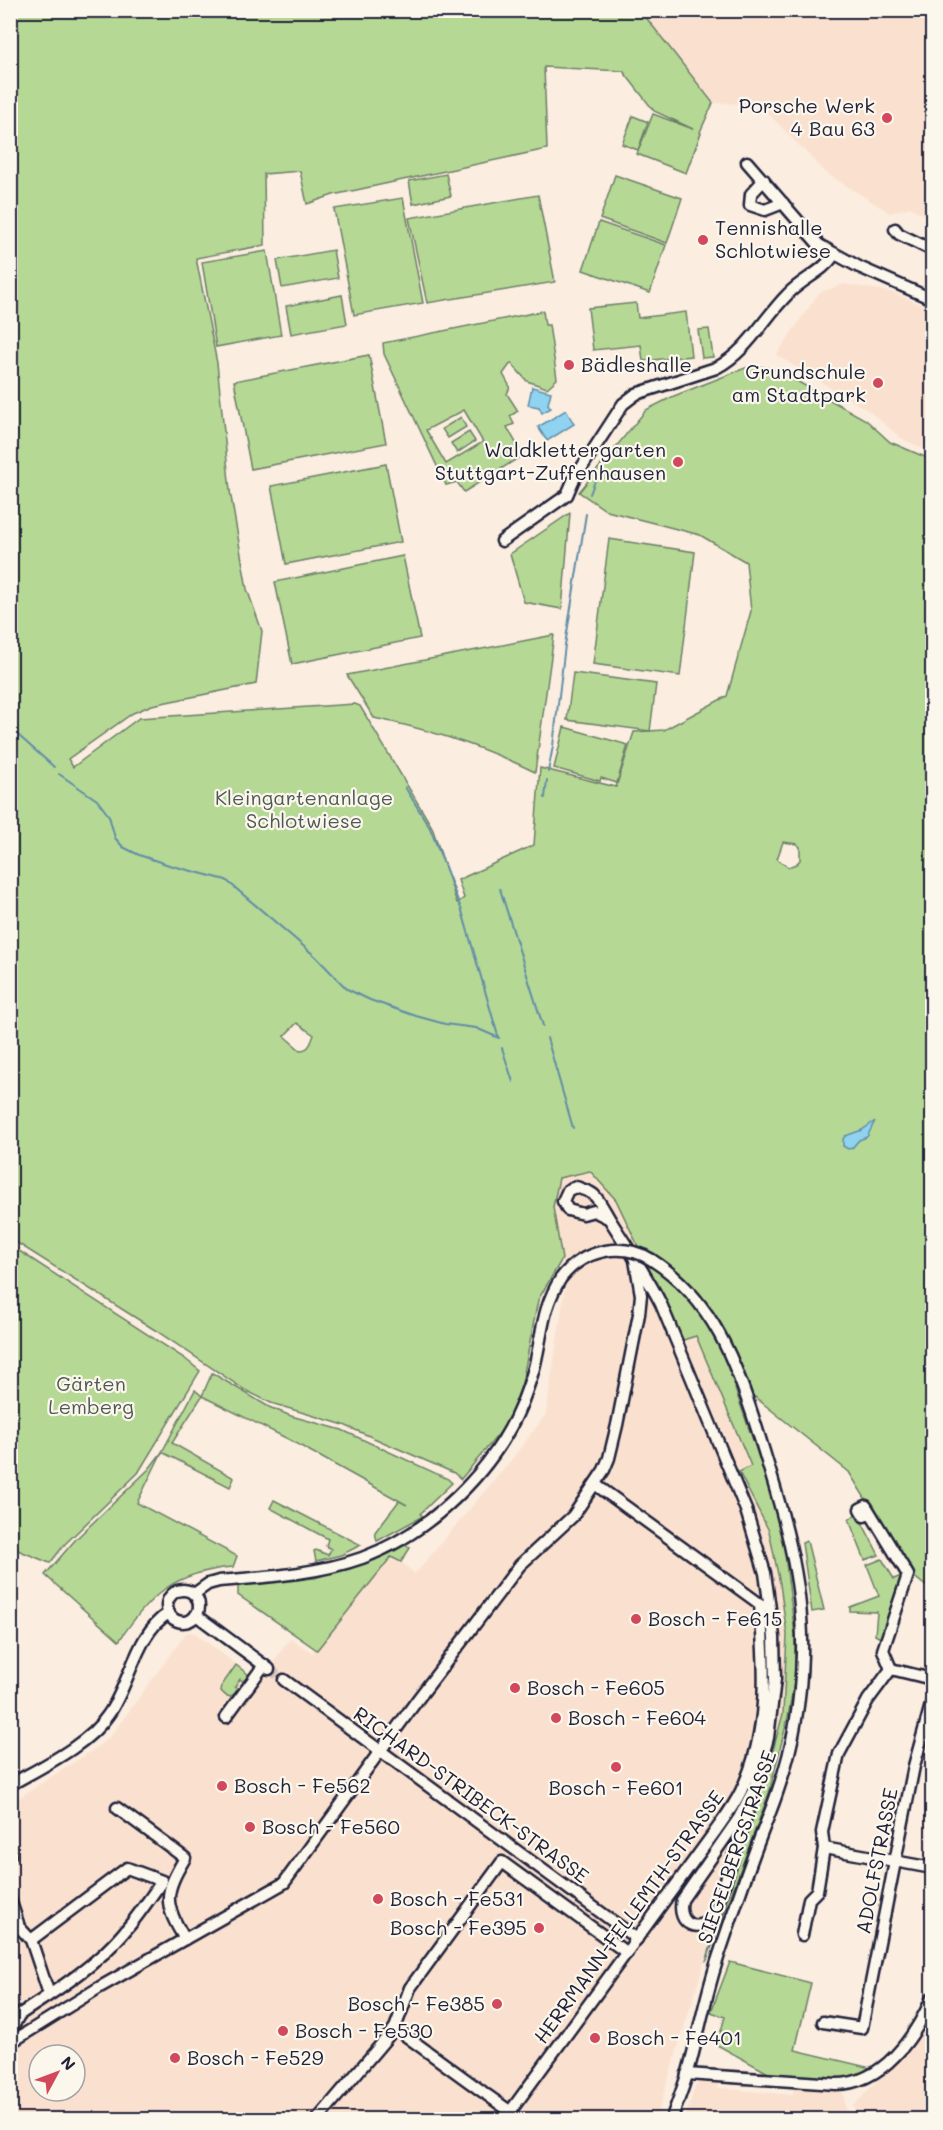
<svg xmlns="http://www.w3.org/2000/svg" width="943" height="2130" font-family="Mali,sans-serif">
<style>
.built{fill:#fae1cf;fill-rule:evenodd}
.green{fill:#b5d994;stroke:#6c7e68;stroke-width:1.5;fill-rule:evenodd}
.water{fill:#8fd3f0;stroke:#638ca8;stroke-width:1.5}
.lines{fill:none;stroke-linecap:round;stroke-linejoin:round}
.stream{stroke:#638ca8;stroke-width:2}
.street-tunnel{stroke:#d0c4be;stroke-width:10;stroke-dasharray:10 5;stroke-linecap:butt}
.street-casing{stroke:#22223b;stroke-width:15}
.street{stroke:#fbf7ec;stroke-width:10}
.street-bridge-casing{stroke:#22223b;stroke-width:15;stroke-linecap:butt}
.street-bridge{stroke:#fbf7ec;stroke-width:10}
.poi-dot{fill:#d1495b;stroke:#fbf7ec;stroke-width:2}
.labels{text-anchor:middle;stroke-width:4.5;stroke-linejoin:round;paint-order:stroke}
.poi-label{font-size:20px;fill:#22223b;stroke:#fbf7ec;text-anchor:start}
.park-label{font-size:20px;fill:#4e5956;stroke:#fbf7ec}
.street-label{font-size:20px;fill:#22223b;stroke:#fbf7ec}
</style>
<rect width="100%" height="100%" fill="#fbeddf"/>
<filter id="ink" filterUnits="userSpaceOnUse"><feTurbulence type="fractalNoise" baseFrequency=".0167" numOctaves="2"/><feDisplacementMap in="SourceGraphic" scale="12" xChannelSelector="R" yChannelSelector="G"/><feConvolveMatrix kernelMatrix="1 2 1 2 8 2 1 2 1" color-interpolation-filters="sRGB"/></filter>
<g filter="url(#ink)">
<g class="built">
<polygon points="641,11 932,11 932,213 924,215 910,207 890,213 826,173 759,104 713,103"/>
<polygon points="844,284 891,292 932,309 932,453 901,438 869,411 776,355 819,293"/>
<path d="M590,1171L616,1200L683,1340L696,1336L722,1398L750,1466L738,1472L768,1531L780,1585L786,1635L783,1714L762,1790L736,1859L656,2119H11L10,1903L14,1901L16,1841L11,1824V1803L96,1748L110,1737L187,1632L195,1633L259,1682L290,1639L313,1653L338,1608L391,1553L415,1574L512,1459L546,1414L566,1281L553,1207L559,1178ZM39,2055H75V2091H39Z"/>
<polygon points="932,2014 932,2119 859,2119 853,2106 911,2046"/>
<polygon points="706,2080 718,2081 718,2088 793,2095 794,2087 841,2092 844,2095 845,2109 849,2119 685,2120 695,2086 702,2081"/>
</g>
<g class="green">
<path d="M11,11H641L713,103L700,132L701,133L686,173L637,154L653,114L693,129L654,111L623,71L544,67L547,149L333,195L307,204L300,171L264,174L265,245L196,258L217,363L230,491L247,589L262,631L256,684L152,705L133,713L68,759L73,767L139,718L355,704L360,706L432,827L457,903L464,898L458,880L534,845L540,768L616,787L634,732L664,730L727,696L751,611L746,562L700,535L607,511L579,492L646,410L674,396L753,365L777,370L866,420L890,442L932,460V1591L912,1575L849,1472L741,1386L735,1389L774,1500L782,1531L795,1635V1677L788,1717L769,1793L706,1962L737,1859L762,1790L783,1714L787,1635L780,1584L769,1531L739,1472L751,1466L696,1336L683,1340L616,1200L590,1171L559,1178L553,1207L562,1259L538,1300L519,1399L502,1430L461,1479L454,1473L344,1425L271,1403L245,1390L155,1330L11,1239ZM783,842L797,844L800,847V860L796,864L788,867L777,859ZM297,1023L314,1035C311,1042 310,1050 300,1050L284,1036Z"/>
<polygon points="633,116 648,122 638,150 622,144"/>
<polygon points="446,174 451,196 413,204 409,181"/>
<polygon points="615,175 682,198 667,243 600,219"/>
<polygon points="538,195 555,282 427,303 409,218"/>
<polygon points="403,198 423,303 354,315 334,209"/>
<polygon points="599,222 666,245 650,293 583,270"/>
<polygon points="333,250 338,278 282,288 277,260"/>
<polygon points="267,251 281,335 216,347 202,262"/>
<polygon points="342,295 347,324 291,334 286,306"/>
<polygon points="636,303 638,318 686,312 691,356 643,361 641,345 593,350 588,308"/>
<path d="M543,311L545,325H549L557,379L547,388L527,381L511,363L503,374L510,387L507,394L518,411L510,416L514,424L507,427L523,455L464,492L457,482L446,485L384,354L383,343ZM464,410L483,442L446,464L426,430Z"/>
<polygon points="709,329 713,357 702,358 698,330"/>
<polygon points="369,355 386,443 251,469 234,381"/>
<polygon points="461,417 466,427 448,438 442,429"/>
<polygon points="469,432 475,441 457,453 451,443"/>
<polygon points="386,464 401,542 286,564 271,486"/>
<polygon points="570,513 562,609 524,602 510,554"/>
<polygon points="609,539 695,552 680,676 593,664"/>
<polygon points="403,556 420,638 292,664 275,582"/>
<path d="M554,635L535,772C486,748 427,729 374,718L347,675Z"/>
<polygon points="573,673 656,684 650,731 567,720"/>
<polygon points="564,727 628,745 617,783 601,778 600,781 554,768"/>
<polygon points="10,1245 184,1358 200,1371 138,1473 65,1544 50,1563 20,1551 11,1544"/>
<path d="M212,1373L269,1407L291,1416L342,1430L448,1479L452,1483L420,1514L423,1516L377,1541L375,1532L399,1501L407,1505L290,1440L202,1396L172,1443L234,1478L230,1487L162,1452L137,1503L237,1556L233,1567C175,1572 150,1594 119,1641L45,1575L76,1539L149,1469L162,1452L195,1390L202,1396Z"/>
<polygon points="274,1500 361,1545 341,1555 316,1561 314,1551 316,1550 328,1555 331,1549 326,1546 328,1539 270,1508"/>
<polygon points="857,1513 879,1555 865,1560 849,1520"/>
<polygon points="807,1541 824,1610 812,1612 802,1543"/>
<polygon points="405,1545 410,1548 401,1562 391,1557 317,1650 238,1595 238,1584 315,1578 362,1563"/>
<polygon points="882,1559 894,1579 901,1576 903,1580 884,1640 875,1635 877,1612 850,1611 850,1607 879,1596 867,1565"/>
<polygon points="236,1665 249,1675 244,1682 240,1679 235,1687 239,1690 230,1697 225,1695 221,1691 222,1685"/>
<polygon points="730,1962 811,1983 795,2050 871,2068 850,2080 770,2074 717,2045 725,2017 711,2012"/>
</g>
<g class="water">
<polygon points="532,387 551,392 548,404 551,408 542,413 539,407 528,405"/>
<polygon points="566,410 574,424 547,441 538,427"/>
<polygon points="875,1121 867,1137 859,1140 852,1148 848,1149 843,1146 843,1139 845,1136 862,1130"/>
</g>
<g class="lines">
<g class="stream">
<polyline points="590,494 596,478"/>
<polyline points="10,728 54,767"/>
<polyline points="548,772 553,746 565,645 586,514"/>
<polyline points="59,774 97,800 109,816 115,838 123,847 139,855 169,865 226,880 315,956 347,989 370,1000 416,1016 445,1024 476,1028 499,1038"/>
<polyline points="405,787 430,828 462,911 498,1036"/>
<polyline points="545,798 547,780"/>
<polyline points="500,889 543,1026"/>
<polyline points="547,1038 573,1128"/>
<polyline points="502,1048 513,1082"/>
</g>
<polyline class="street-tunnel" points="269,1669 284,1680"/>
<g class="street-casing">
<g id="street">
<polyline points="747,162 819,245 859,267 932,299"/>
<polyline points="764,180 751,194 750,205 765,210 783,203"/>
<polyline points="895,229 899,234 932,250"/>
<path d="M502,541L567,495L573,481L623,404L636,394L716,368C748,351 763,319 788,294C802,279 823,272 834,255"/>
<path d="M608,1218L594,1211L583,1214L568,1210L563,1201L568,1190L576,1187C581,1189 590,1191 594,1195C601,1202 606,1214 612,1223C629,1250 647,1276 661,1304L746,1510L765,1573L774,1637L775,1679L768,1738L742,1831L715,1913C700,1936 676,1925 682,1900L739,1818L752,1793"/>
<path d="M652,1260C713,1299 736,1363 757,1429C780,1503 804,1576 802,1654C801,1699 793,1747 778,1790C773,1806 766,1822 760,1838C745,1877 732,1916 719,1955C706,1993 699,2033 688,2072C683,2088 677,2104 671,2120"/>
<circle cx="183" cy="1606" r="16"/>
<path d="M194,1594L208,1584L219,1581C266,1577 317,1574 362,1558C430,1533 495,1470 522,1403C527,1390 532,1377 535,1364C543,1331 542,1308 561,1278"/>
<polyline points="196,1615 269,1669"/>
<polyline points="891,1669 932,1679"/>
<polyline points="284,1680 637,1939"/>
<polyline points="226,1717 264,1665"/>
<path d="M10,1785C41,1767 88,1745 108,1715C130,1685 136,1632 169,1613"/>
<path d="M117,1808L185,1858C164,1893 163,1904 185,1939"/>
<polyline points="824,1848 932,1868"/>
<polyline points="10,1854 10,1855"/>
<polyline points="10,1899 18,1923"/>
<polyline points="10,1917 31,1940 49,1994"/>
<polyline points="802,1935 809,1899 817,1891 824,1848 822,1832 839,1754 868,1700 891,1669 883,1650 908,1575 866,1506 860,1509 864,1516 871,1514"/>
<polyline points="823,2022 862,2028 914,1766 932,1701"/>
<path d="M10,2026L15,2023L19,2015C44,1998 71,1982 94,1962C122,1939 142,1910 162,1881L127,1868L31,1940"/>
<polyline points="395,2028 410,1988 502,1862 627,1953"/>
<polyline points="10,2043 100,1987 284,1883 418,1699 520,1565 573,1516 604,1470 609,1458 617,1425 639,1314 641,1295 635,1260"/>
<path d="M687,2074L836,2084C883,2084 915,2037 932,1998"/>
<polyline points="487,2095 511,2112"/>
<polyline points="317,2120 395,2028 483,2092"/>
<path d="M504,2120L714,1833C723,1820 734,1806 741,1791C770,1732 765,1667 760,1604L596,1485"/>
</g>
</g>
<use href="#street" class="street"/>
<g class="street-bridge-casing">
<path id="street-bridge" d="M561,1278C583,1250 621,1241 652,1260"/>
</g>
<use href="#street-bridge" class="street-bridge"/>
</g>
</g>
<g class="poi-dot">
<circle cx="887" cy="118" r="6"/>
<circle cx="703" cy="240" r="6"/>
<circle cx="569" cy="365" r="6"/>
<circle cx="878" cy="383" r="6"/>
<circle cx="678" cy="462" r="6"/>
<circle cx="636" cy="1619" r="6"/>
<circle cx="515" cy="1688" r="6"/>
<circle cx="556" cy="1718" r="6"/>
<circle cx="616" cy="1767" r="6"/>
<circle cx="222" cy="1786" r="6"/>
<circle cx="250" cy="1827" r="6"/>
<circle cx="378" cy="1899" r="6"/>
<circle cx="539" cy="1928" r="6"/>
<circle cx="497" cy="2004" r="6"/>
<circle cx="283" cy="2031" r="6"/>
<circle cx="595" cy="2038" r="6"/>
<circle cx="175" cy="2058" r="6"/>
</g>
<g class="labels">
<g class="poi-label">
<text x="875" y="113" text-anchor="end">Porsche Werk<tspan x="875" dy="23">4 Bau 63</tspan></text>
<text x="715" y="235">Tennishalle<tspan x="715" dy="23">Schlotwiese</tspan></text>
<text x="581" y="372">Bädleshalle</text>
<text x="866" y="379" text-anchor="end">Grundschule<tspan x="866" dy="23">am Stadtpark</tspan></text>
<text x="666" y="457" text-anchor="end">Waldklettergarten<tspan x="666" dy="23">Stuttgart-Zuffenhausen</tspan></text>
<text x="648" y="1626">Bosch - Fe615</text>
<text x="527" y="1695">Bosch - Fe605</text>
<text x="568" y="1725">Bosch - Fe604</text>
<text x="234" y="1793">Bosch - Fe562</text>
<text x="616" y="1795" text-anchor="middle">Bosch - Fe601</text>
<text x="262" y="1834">Bosch - Fe560</text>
<text x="390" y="1906">Bosch - Fe531</text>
<text x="527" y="1935" text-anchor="end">Bosch - Fe395</text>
<text x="485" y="2011" text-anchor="end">Bosch - Fe385</text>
<text x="295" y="2038">Bosch - Fe530</text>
<text x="607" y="2045">Bosch - Fe401</text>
<text x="187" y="2065">Bosch - Fe529</text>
</g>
<g class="park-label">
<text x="304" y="805">Kleingartenanlage<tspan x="304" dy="23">Schlotwiese</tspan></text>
<text x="91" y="1391">Gärten<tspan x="91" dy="23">Lemberg</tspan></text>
</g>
<g class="street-label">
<text transform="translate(471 1795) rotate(36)" y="7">RICHARD-STRIBECK-STRASSE</text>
<text transform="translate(737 1847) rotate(-71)" y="7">SIEGELBERGSTRASSE</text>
<text transform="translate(877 1861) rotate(-79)" y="7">ADOLFSTRASSE</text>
<text transform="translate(629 1917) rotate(-54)" y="7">HERRMANN-FELLEMTH-STRASSE</text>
</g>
</g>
<rect width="943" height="2130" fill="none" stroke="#fbf7ec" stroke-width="36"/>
<rect x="18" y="18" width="907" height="2094" fill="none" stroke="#22223b" stroke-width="2" filter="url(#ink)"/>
<g transform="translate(57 2073) rotate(49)"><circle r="28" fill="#fbf7ec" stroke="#a4a2a5" stroke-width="1.5"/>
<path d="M0-4.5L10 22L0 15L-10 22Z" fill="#d1495b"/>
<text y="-9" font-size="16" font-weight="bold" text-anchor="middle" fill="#22223b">N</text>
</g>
</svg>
